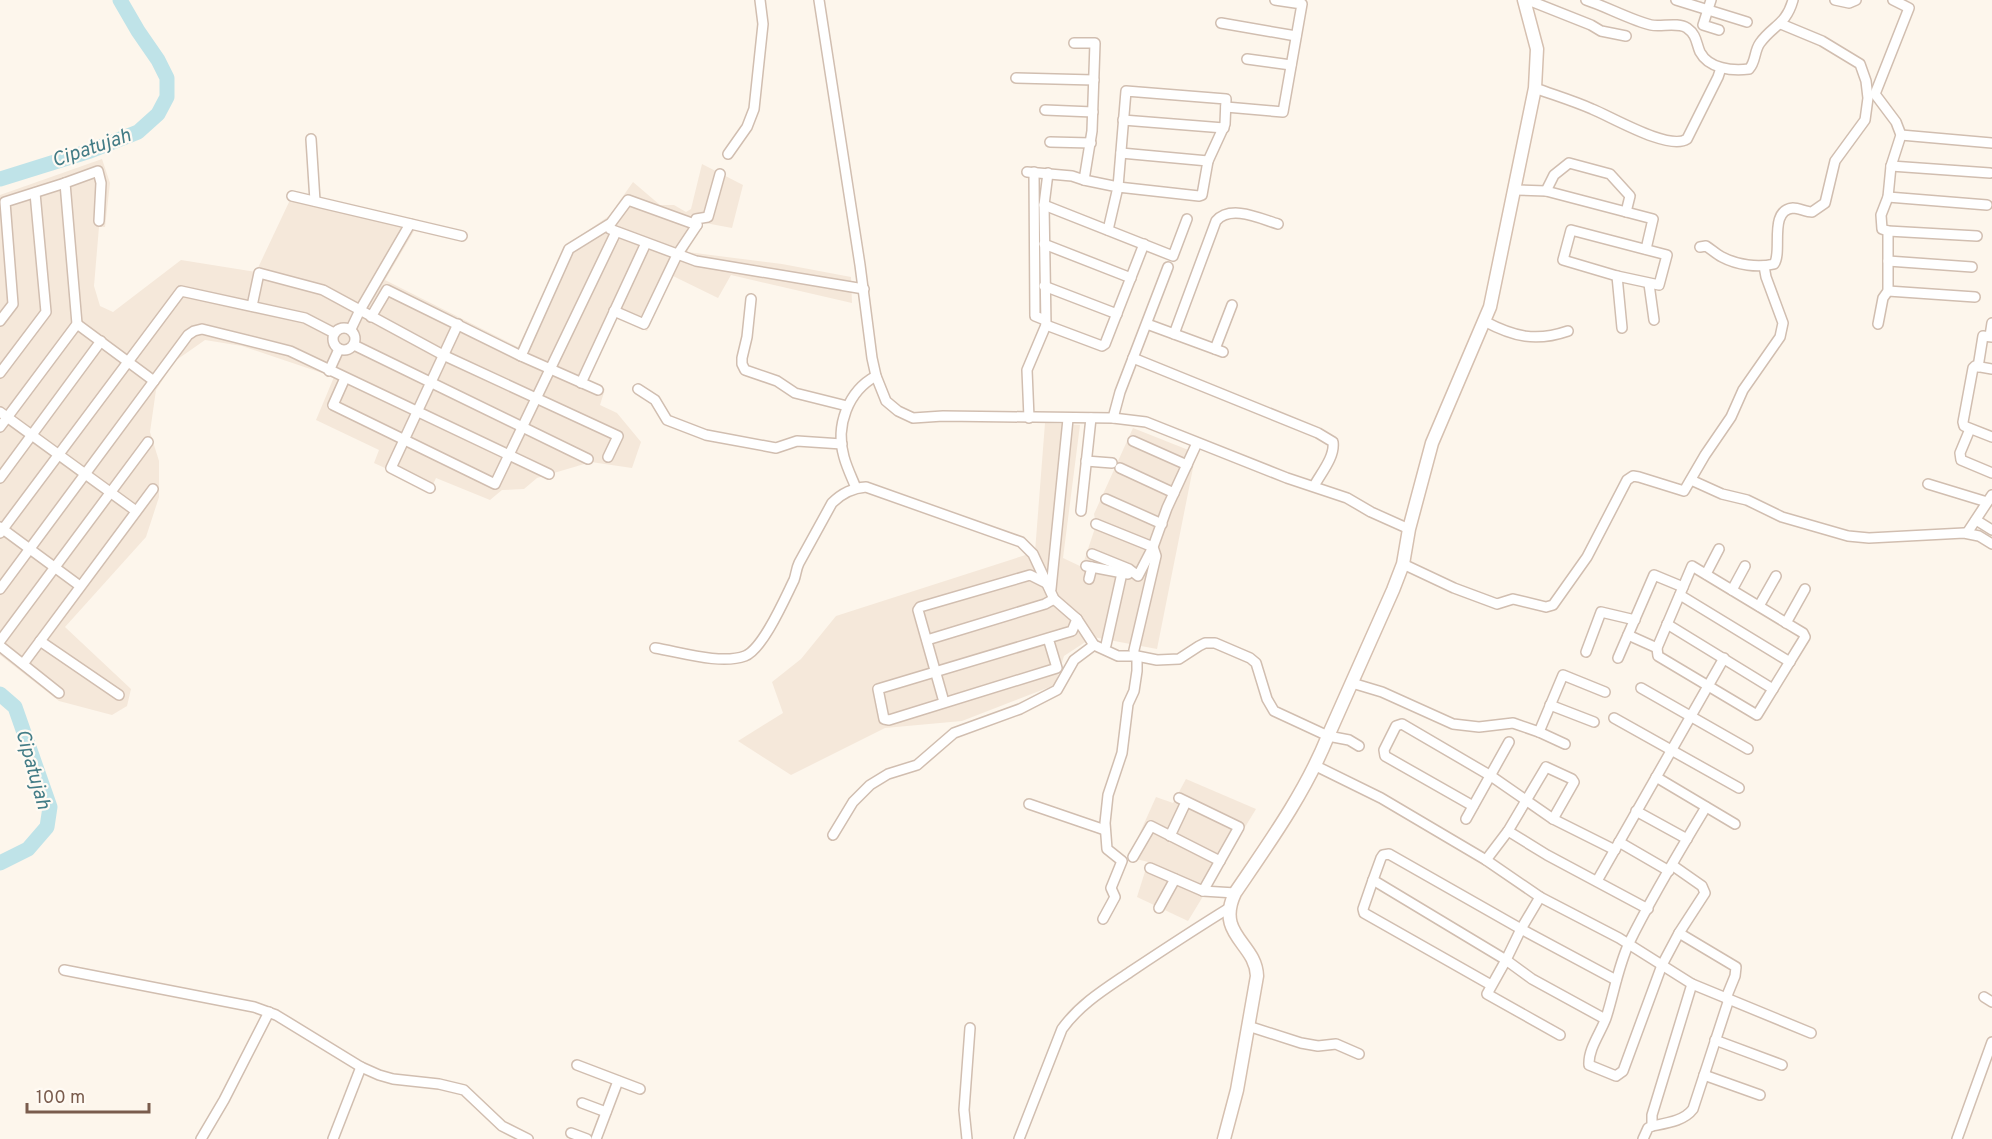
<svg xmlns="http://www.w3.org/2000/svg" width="1992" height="1139" font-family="Overpass,sans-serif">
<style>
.residential{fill:#f5e8da}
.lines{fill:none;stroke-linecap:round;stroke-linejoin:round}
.river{stroke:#bfe3e8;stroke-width:15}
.street-casing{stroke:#d1beb0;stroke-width:12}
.secondary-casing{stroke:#d6c0b0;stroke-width:15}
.street{stroke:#fff;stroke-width:9}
.secondary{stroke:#fff;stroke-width:12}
.labels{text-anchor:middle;stroke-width:4.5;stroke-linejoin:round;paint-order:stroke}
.water-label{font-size:20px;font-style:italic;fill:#437c86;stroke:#fffaf3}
</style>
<rect width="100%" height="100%" fill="#fdf6ec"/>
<g class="residential">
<polygon points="102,159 110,183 105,227 99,227 94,286 100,306 113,312 181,260 256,272 290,200 417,226 385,280 518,347 568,244 609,216 633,182 660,205 674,205 686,212 691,209 702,164 743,185 732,228 700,222 687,252 782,264 851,277 852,303 731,275 718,298 673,276 647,331 617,318 587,380 605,389 600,405 617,413 641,442 632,468 591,462 537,478 524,489 502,490 490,500 436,478 431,489 374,463 379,450 316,420 334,377 242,346 205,340 175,361 156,390 150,432 159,461 159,497 146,537 65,627 131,689 127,706 112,715 59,701 0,655 0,195"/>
<polygon points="1045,423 1080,425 1063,558 1082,567 1096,525 1094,514 1133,428 1196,453 1157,649 1093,637 1064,656 1055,685 962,721 885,728 791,775 738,741 783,713 772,682 801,659 836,616 1035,552"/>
<polygon points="1186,779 1256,809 1188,921 1137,897 1148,862 1129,857 1156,797 1173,803"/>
</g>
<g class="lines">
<g class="river">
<polyline points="0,179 90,151 138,132 158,114 167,97 167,78 158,60 138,31 120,0"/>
<polyline points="0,694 15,707 50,807 47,827 28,849 0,863"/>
</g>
<g class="street-casing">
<g id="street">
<polyline points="819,0 860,265 872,358 876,376 886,401 898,411 913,418 943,416 1113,418 1146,422 1287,478 1347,498 1371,512 1409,529"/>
<polyline points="1528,0 1591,25 1601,31 1626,36"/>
<path d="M1586,0C1605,6 1633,21 1651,25C1661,27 1678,22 1687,28C1697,35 1696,43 1700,52C1709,69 1732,71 1749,69C1756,62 1754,51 1760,43C1773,25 1786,25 1793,0"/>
<polyline points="1676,0 1747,22"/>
<polyline points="1711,0 1703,25 1719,30"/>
<polyline points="1835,0 1849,3 1856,0"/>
<polyline points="1221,23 1296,36"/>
<polyline points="1247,59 1291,65"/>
<polyline points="1016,78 1094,80"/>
<path d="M1535,88C1554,95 1574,101 1592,109C1612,117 1669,151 1687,139L1718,77L1721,68"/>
<polyline points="1226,107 1283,112 1302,4 1275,0"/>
<polyline points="1045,110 1093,112"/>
<polyline points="1123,120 1224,128"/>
<polyline points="1901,135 1992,143"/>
<polyline points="311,139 315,201"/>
<polyline points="1050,142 1091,143"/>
<polyline points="1121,153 1208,161"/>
<polyline points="728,154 747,127 754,109 763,24 760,0"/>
<polyline points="1891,166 1990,173"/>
<polyline points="1027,172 1072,176 1084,180 1092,131 1095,43 1074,43"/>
<polyline points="1034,172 1035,316 1045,320"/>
<polyline points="1084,180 1118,187 1199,196 1202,195 1208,161 1225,124 1226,99 1126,91 1118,187 1108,230"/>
<polyline points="1515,190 1546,191 1653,219 1646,249"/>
<polyline points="1546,191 1554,175 1569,163 1610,174 1630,196 1626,212"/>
<polyline points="292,196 462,236"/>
<polyline points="1888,197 1987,205"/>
<polyline points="1044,205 1173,256 1187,219"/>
<polyline points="610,229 696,261 864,289"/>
<polygon points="1571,230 1667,255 1659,285 1617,276 1563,260"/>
<polyline points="1888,231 1977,236"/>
<polyline points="1044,244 1131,278"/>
<path d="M1700,247L1706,246C1711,249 1716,254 1722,257C1737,265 1758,268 1774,264C1783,252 1768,210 1793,208C1799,208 1806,212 1812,212L1825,203L1835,161L1865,120L1868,98L1866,81L1860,64L1822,41L1781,24"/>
<polyline points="1888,261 1972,267"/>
<polyline points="1617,276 1622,328"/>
<polyline points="1649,284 1654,320"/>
<polyline points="1044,286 1117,314"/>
<polyline points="1888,291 1975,297"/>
<polyline points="751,299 747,337 742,358 742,364 745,370 777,381 795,393 847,406"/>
<polyline points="252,306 259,273 323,290 443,355 618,436 608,457"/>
<polyline points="614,311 644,324 677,255 697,225 696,219 708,217 720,174"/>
<polyline points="371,317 387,290 521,356 598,390"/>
<polyline points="0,321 13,304 5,202 65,183"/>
<path d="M1484,321C1514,337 1536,342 1568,331"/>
<polyline points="77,324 154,381"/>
<polyline points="1147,324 1223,352"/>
<polyline points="1878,324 1883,298 1888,291 1888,231 1882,229 1881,215 1888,197 1891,166 1901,135 1896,122 1875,94 1909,8 1893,0"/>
<polyline points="1046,325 1102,346 1105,344 1144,244"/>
<circle cx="344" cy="339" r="11"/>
<polyline points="351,329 360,310 410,224"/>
<path d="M1174,334L1216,221C1231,204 1261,219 1278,224"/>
<polyline points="1990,336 1992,323"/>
<polyline points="354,345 588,459"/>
<polyline points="1215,349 1232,305"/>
<polyline points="521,356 569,249 611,223 628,200 697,225"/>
<path d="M1133,358L1318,433L1333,442C1335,457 1321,473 1314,486"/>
<polyline points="1978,367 1983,336 1992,337"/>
<polyline points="1992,369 1975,366 1973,368 1963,422 1964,426 1992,437"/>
<polyline points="329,371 339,349"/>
<polyline points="0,373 46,312 35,193"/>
<polyline points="345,378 333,405 495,484 616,232"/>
<polyline points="581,383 646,243"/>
<polyline points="638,389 655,400 667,420 706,435 776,448 797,441 842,444"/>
<polyline points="0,412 136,511"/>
<polyline points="1029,418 1027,370 1046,325 1044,205 1048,173"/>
<polyline points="1113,418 1120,392 1168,267"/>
<polyline points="0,427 77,324 65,183 98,171 101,183 99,221"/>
<polyline points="1970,429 1960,453 1961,460 1992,473"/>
<polyline points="1133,441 1187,465"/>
<polyline points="1086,461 1112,463"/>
<polyline points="1120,468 1174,493"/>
<polyline points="0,478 101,341"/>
<polyline points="1691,480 1722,494 1747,500 1782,517 1848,536 1869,538 1964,533 1979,536 1992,544"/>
<polyline points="1928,484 1987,502"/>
<polyline points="430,488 391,468 458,324"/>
<path d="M856,488C852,478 847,468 844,457C835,426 848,391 876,376"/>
<polyline points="1106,499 1162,524"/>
<polyline points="1081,511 1091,418"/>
<polyline points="1976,520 1992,530"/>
<polyline points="0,527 80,586"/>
<polyline points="0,533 181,291 305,318 334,333"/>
<polyline points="1967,533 1992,495"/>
<polyline points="1092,554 1129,569 1138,576 1153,547 1096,524"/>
<polyline points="1403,564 1454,588 1497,604 1513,599 1546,607 1553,605 1587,557 1627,480 1633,476 1639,477 1684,491 1705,455 1731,417 1743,390 1780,337 1783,323 1766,277 1764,266"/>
<polyline points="1086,566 1128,574"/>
<polygon points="1692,566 1803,633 1805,637 1757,715 1658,656 1657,648"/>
<polyline points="1706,574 1719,549"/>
<polyline points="1089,579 1092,567"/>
<polyline points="0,589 188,335 194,331 202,329 290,351 549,474"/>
<polyline points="1051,589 1068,419"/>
<polyline points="1732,590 1745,566"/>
<polyline points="1680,595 1790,662"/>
<polyline points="1759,606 1776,576"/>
<polyline points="1786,623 1805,589"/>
<polyline points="1667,624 1773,689"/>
<polyline points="1628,635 1657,648"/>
<polyline points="1048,638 1057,668 889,720 884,719 878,689 1065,633 1072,631 1077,619"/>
<polyline points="927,640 1045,604 1054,599"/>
<polyline points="0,641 148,442"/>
<polyline points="40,641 119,695"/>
<polyline points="1106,645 1122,573"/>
<polyline points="0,646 59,693"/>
<path d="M655,648C680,652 721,665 745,656C763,649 785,598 794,580C796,575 796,569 799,563C810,543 821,523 832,503C842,493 852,488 866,487L1021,542L1033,554L1054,599L1077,619L1094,645L1118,656H1137L1157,660L1179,659L1199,646L1205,643H1215L1250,658L1256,663L1267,699L1274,711L1328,736L1349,740L1359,746"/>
<polyline points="1134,650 1156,556 1153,547 1167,508 1197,443"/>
<polyline points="1586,652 1601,612 1635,620"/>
<polyline points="1618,658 1654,575 1683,587"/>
<polyline points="23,664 153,489"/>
<polyline points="1352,683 1382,692 1453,724 1479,727 1513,723 1539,732 1565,744"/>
<polyline points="1641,688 1748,749"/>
<polyline points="944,702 918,610 920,607 1030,575 1048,584"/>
<polyline points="1550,705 1594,722"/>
<polyline points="1614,718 1739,788"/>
<polyline points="1539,732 1563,675 1605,692"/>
<polyline points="1316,766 1381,798 1486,860 1540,897 1619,938 1692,984 1811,1033"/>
<polyline points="1656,777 1735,824"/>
<polyline points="1179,798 1239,827 1203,891"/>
<polyline points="1029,804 1105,830"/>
<polyline points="1473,806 1385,756 1384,750 1396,726 1402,724 1491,776 1553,819 1615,850"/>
<polyline points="1636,811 1687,839"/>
<polyline points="1466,819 1509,742"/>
<polyline points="1508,831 1547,855 1648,909"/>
<polyline points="833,835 853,802 870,785 888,774 917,765 954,733 1020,709 1057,690 1074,660 1094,645"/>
<polyline points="1170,836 1186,802"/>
<polyline points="1619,842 1669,871"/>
<polygon points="1389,854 1521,929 1506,960 1373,880 1381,858 1383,855"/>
<polyline points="1133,857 1151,826 1220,861"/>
<polyline points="1486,860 1508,831 1546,767 1572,779 1574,782 1553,819"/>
<path d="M1672,865L1702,886L1705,893L1679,933L1662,965L1623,1071L1616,1076L1589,1065C1588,1049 1601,1032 1606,1018C1614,993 1618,967 1629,943C1651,898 1680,850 1706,807"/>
<polyline points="1150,868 1203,891 1235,893"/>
<polyline points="1373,880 1363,909 1364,913 1491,985"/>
<polyline points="1597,881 1724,658"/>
<polyline points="1540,897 1521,929 1616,980"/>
<polyline points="1159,908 1175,879"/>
<polyline points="1103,919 1115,897 1111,888 1122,861 1107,849 1105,823 1108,795 1122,753 1128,704 1134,691 1137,671 1137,656"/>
<polyline points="1679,933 1736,967 1735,976 1726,998"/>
<polyline points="64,970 254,1007 276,1015 361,1067 379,1075 393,1079 439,1084 464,1090 502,1126 528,1139"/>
<polyline points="1984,997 1992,1002"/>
<polyline points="1248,1026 1301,1043 1318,1046 1336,1044 1359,1054"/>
<polyline points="1560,1035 1487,994 1506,960 1532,979 1605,1019"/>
<polyline points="1715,1040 1782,1065"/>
<polyline points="577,1065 640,1089"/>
<polyline points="1704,1075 1760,1095"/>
<polyline points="582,1103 606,1112"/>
<path d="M1652,1126C1667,1123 1684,1121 1693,1109L1729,999"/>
<polyline points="571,1133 587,1139"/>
<polyline points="201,1139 224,1100 269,1012"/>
<polyline points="333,1139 361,1067"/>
<polyline points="596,1139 618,1081"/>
<polyline points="967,1139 964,1110 970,1028"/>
<path d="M1019,1139L1062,1029C1080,1004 1105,989 1130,972C1163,950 1195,929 1229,908"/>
<polyline points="1643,1139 1648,1128 1652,1126 1652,1115 1692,984"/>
<polyline points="1957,1139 1992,1042"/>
</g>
</g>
<g class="secondary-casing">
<path id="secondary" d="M1224,1139L1237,1090L1257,976C1256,943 1215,935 1235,893C1269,843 1305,793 1328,736L1393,590L1403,564L1409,529L1432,443L1490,307L1535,88L1537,49L1524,0"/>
</g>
<use href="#street" class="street"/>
<use href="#secondary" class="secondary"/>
</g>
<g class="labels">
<g class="water-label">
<text transform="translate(91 147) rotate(-19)" y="7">Cipatujah</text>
<text transform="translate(34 769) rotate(74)" y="7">Cipatujah</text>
</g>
</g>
<path d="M27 1103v9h122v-9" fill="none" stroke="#7a5c4d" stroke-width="3"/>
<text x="36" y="1103" font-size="18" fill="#7a5c4d" stroke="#fffaf3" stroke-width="4.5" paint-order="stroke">100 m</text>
</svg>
